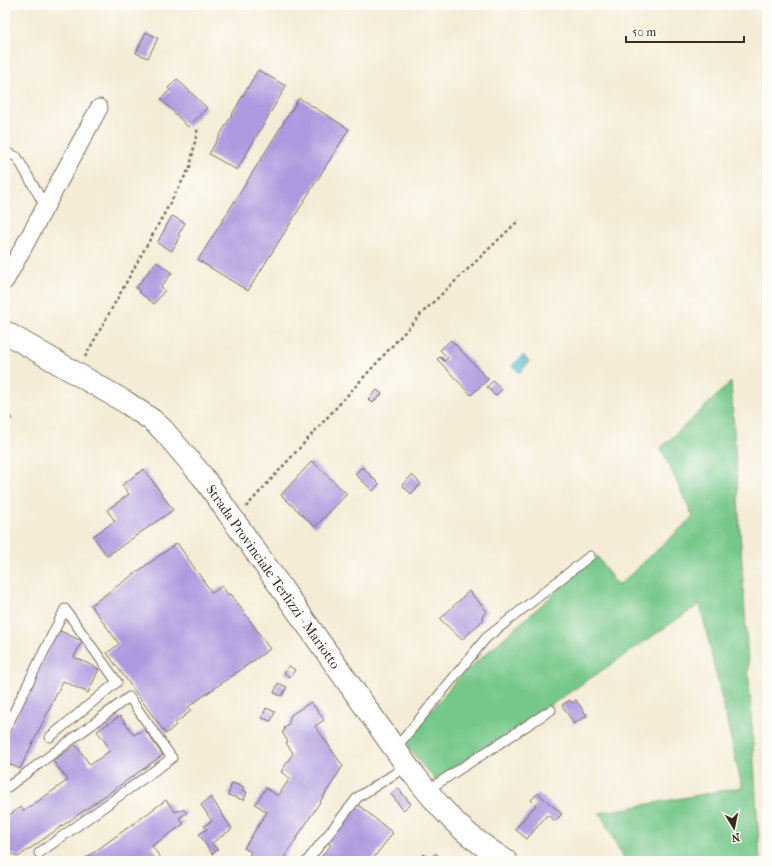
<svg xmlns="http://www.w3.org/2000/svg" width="772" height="866" font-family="'IM FELL French Canon',serif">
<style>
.green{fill:#76c88a;stroke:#587954}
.water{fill:#4fbacb;stroke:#457274}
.building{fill:#ad99df}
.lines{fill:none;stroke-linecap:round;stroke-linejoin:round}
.lane-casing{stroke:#7c6e5e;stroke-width:11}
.street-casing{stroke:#7c6e5e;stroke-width:19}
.secondary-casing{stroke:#7c6e5e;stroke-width:24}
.path{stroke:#7c6e5e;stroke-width:2.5;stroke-dasharray:3 3;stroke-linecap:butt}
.lane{stroke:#fff;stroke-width:9}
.street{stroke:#fff;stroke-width:17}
.secondary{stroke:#fff;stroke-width:22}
.labels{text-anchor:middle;stroke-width:3.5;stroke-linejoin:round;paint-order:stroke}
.street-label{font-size:14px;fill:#3b2a1e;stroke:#fdfcf7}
</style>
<rect width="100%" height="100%" fill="#fdfcf7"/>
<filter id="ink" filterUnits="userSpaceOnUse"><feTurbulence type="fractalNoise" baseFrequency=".025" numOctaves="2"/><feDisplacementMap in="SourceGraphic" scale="8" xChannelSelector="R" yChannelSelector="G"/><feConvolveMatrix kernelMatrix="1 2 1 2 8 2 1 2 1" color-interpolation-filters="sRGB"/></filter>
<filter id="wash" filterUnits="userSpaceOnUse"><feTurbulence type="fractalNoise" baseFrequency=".012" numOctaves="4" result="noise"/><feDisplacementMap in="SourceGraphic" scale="16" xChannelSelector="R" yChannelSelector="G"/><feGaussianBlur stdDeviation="0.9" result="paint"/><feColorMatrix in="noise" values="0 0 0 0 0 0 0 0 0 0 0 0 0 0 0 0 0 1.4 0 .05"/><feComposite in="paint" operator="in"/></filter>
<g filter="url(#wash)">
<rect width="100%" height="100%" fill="#f4ecd6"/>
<polygon class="green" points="731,382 760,861 625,861 600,813 742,787 700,604 437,782 410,750 408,740 456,680 597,556 618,586 693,517 661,448"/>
<polygon class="water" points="523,355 530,362 519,373 512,366"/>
<g id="blocks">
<g class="building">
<polygon points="146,32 158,38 148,58 136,53"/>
<polygon points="258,70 286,86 237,170 209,154"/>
<polygon points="177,79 207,108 188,127 161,99 170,90 168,88"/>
<polygon points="299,98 349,129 248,291 198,260"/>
<polygon points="172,216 185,223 178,235 180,236 172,251 157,243"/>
<polygon points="156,262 172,273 161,287 165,290 154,304 139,292 140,291 136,288"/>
<polygon points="451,340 488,379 471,395 437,359 440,357 444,361 448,358 440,350"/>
<polygon points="493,381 502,389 495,396 487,387"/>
<polygon points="377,390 382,394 372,403 368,399"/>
<polygon points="5,413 12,418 5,427"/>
<polygon points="312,461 347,494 315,527 281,495"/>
<polygon points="362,467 379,484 373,491 355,474"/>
<polygon points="144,469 173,510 107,556 93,536 115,521 107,510 129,494 122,485"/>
<polygon points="412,475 421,484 411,494 402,485"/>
<polygon points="177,543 212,593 222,586 228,595 231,594 270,649 188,707 191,711 175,723 176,725 166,734 107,653 119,644 91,605"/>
<polygon points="469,591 487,611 482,617 484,619 462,640 440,619"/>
<polygon points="58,630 82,641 74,657 99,669 88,693 63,681 20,769 5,762 5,739"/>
<polygon points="289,666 295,670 290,677 284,673"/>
<polygon points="278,683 287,687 282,696 274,693"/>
<polygon points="570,700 572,703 576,700 587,716 574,724 562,705"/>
<polygon points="311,702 324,720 315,726 343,766 282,861 256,861 249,856 251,852 244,848 267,812 255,804 266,788 278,796 290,778 281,772 293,753 286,743 288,742 282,732 285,730 284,728 288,725 291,715"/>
<polygon points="266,708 275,712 271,721 262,718"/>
<polygon points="120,716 134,735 144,729 163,755 18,857 5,850 5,818 21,807 24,811 68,780 53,761 76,745 90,765 111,750 97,731"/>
<polygon points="232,783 244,787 242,791 247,792 244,800 228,795"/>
<polygon points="398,788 411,804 403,810 391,794"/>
<polygon points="538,793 562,814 555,821 547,815 527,839 515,829 536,805 531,800"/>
<polygon points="211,797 232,829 212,843 218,850 212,854 199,834 207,829 204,826 212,821 201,805"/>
<polygon points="166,800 175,812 181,810 184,810 187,813 179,818 184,824 152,846 163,861 88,861 86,858"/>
<polygon points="357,804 393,833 371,861 318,861 331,845 326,842"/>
<polygon points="436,853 442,861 417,861 424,854 430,858"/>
</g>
</g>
</g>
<g filter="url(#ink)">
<use href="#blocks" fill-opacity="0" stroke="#7c6e5e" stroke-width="1"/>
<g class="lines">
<g class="lane-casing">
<g id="lane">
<polyline points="5,152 17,157 45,206"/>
<polyline points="5,730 65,609 117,682 50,737"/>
<polyline points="395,749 486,638 590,556"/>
<polyline points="5,789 129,697 172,758 39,853"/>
<polyline points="426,791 551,710"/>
<polyline points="307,861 358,797 407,766"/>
</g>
</g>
<g class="street-casing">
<polyline id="street" points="5,281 99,108"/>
</g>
<g class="secondary-casing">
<g id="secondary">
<path id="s1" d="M5,332L127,403L152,420L163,430L203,477L407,766C423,786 438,806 456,823C471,838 489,850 506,861"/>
</g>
</g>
<g class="path">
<polyline points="85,357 190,167 198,127"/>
<polyline points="246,507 422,313 519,220"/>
</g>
<use href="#lane" class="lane"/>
<use href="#street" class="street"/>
<use href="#secondary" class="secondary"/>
</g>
</g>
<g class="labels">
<g class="street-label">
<text dy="5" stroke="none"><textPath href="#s1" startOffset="370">Strada Provinciale Terlizzi - Mariotto</textPath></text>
</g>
</g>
<rect width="772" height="866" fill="none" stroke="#fdfcf7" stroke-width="20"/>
<g transform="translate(734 828) rotate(170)" stroke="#fdfcf7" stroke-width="3" paint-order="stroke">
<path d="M0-3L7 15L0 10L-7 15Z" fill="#3b2a1e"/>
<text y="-6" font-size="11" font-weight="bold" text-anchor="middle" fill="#3b2a1e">N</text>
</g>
<path d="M626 36v6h118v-6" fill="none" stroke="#3b2a1e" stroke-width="2"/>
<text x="632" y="36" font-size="12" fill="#3b2a1e" stroke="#fdfcf7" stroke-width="3" paint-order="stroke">50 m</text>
</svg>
